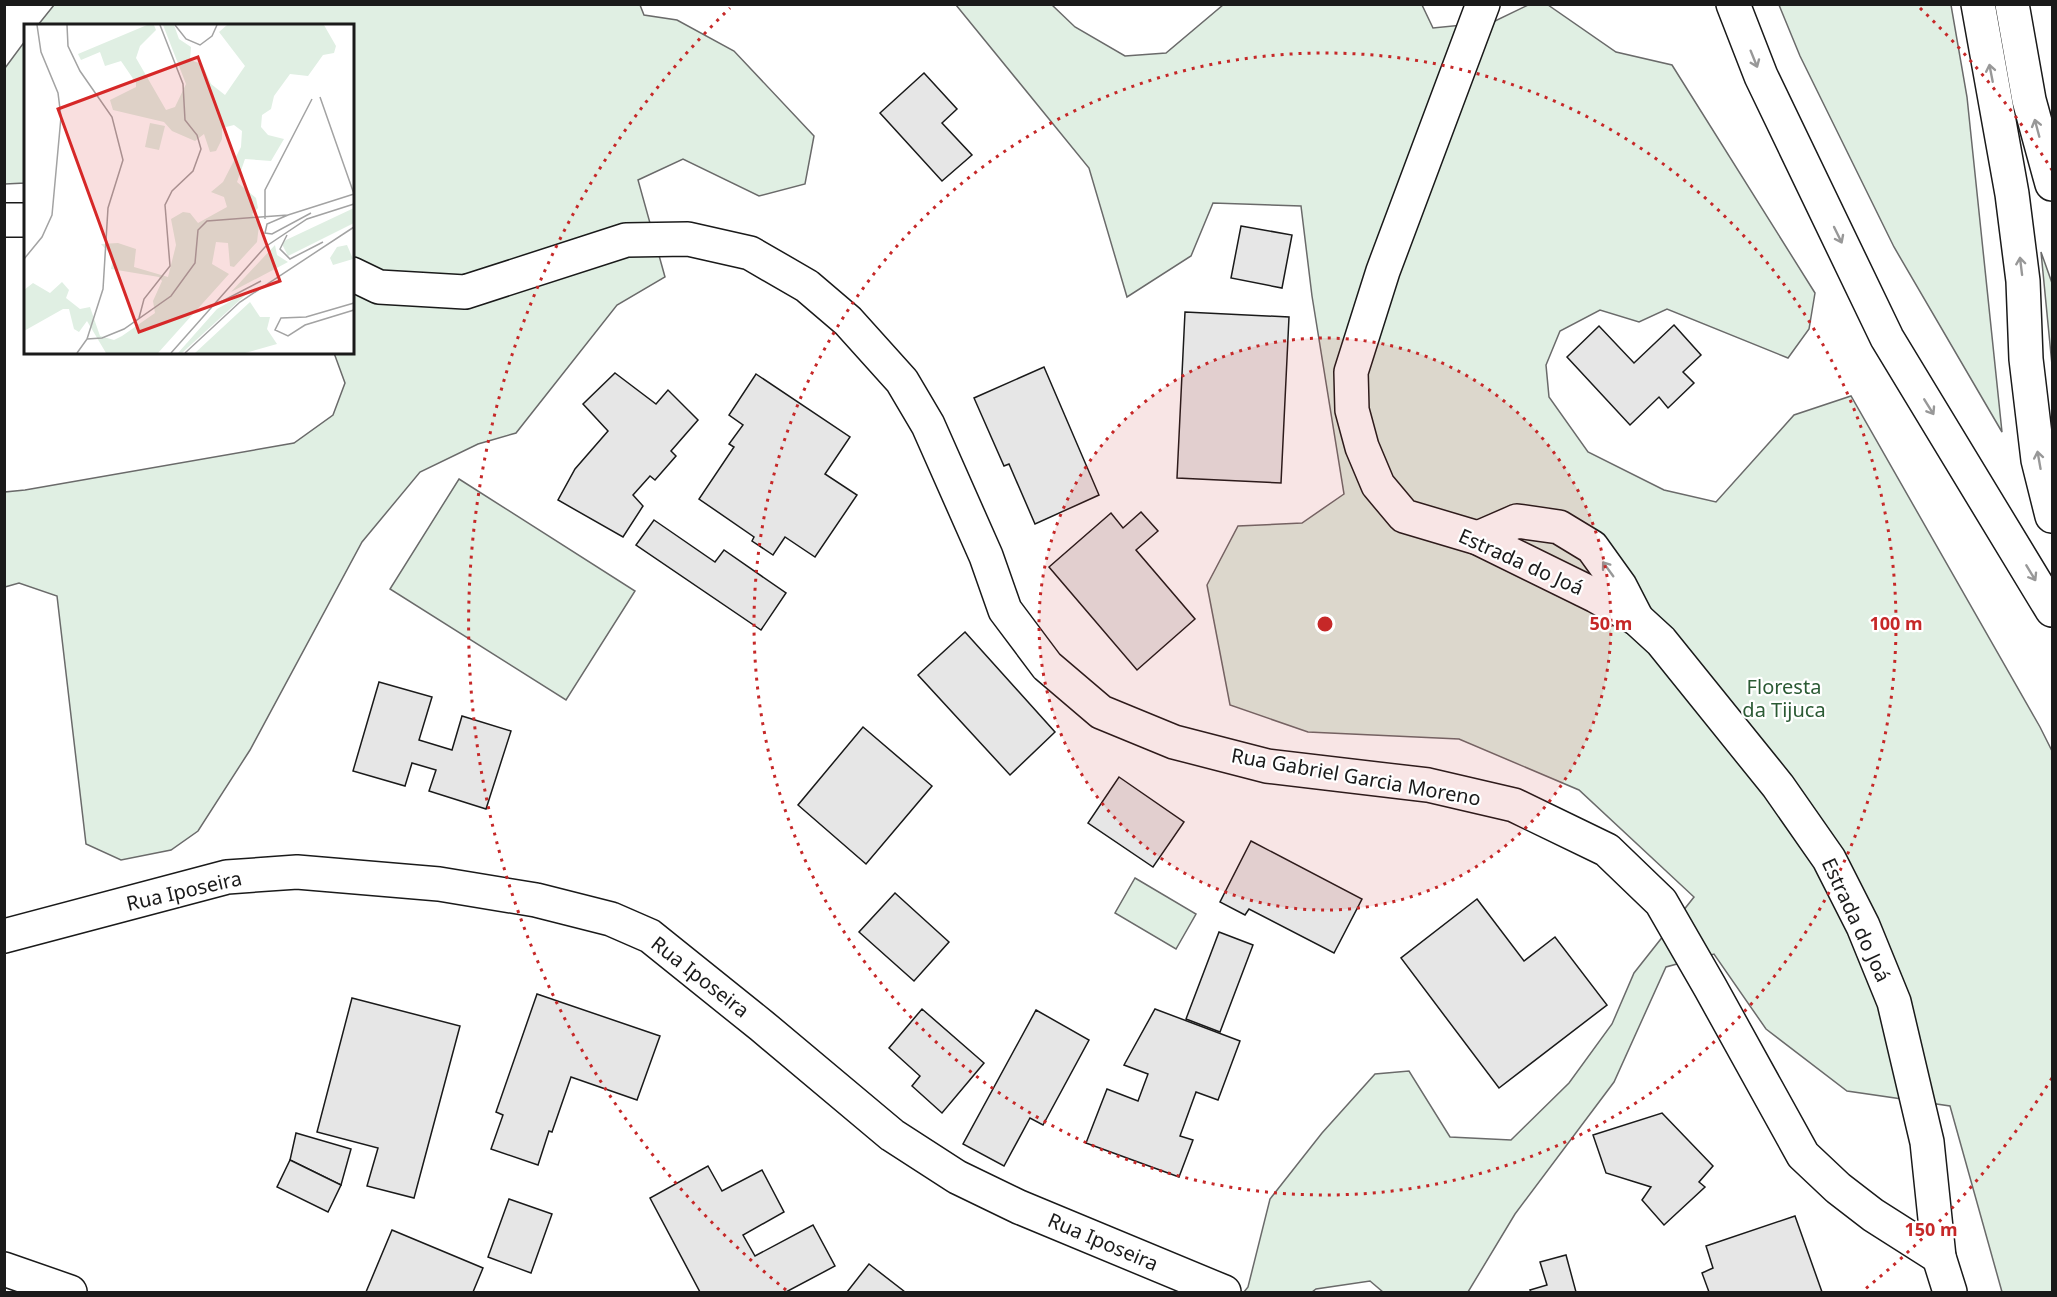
<svg xmlns="http://www.w3.org/2000/svg" width="2057" height="1297" font-family="'Noto Sans',sans-serif">
<style>
.green{fill:#e0efe3;stroke:#6a6a6a;stroke-width:1.5}
.building{fill:#e6e6e6;stroke:#1a1a1a;stroke-width:1.5}
.lines{fill:none;stroke-linecap:round;stroke-linejoin:round}
.minor-casing{stroke:#1a1a1a;stroke-width:36}
.highway-casing{stroke:#1a1a1a;stroke-width:36}
.minor{stroke:#fff;stroke-width:33}
.highway{stroke:#fff;stroke-width:33}
.oneway{stroke:#989898}
.ring{fill:none;stroke:#c62828;stroke-width:3;stroke-dasharray:3 6}
.labels{text-anchor:middle;stroke-width:4.5;stroke-linejoin:round;paint-order:stroke}
.street-label{font-size:20px;fill:#1a1a1a;stroke:#fff}
.park-label{font-size:20px;fill:#2b5a34;stroke:#fff}
.inset-road{fill:none;stroke:#a3a3a3;stroke-width:1.5}
.view{fill:#d62828;fill-opacity:0.15;stroke:#d62828;stroke-width:3}
.inset-edge{fill:none;stroke:#1a1a1a;stroke-width:3}
.centre{fill:#c62828;stroke:#fff;stroke-width:3}
.ring-label{font-size:18px;text-anchor:middle;font-weight:bold;fill:#c62828;stroke:#fff;stroke-width:4.5;stroke-linejoin:round;paint-order:stroke}
</style>
<rect width="100%" height="100%" fill="#fff"/>
<g class="green">
<polygon points="54,5 640,5 644,15 677,20 734,51 814,136 805,184 759,196 683,159 638,180 665,277 617,305 516,433 478,444 420,472 362,542 250,750 198,831 171,850 121,860 86,844 57,596 19,583 5,587 5,492 25,490 294,443 333,415 345,383 334,353 352,352 352,26 38,25"/>
<polygon points="956,5 1052,5 1075,27 1125,56 1166,53 1223,5 1422,5 1433,28 1493,22 1528,5 1548,5 1616,52 1672,65 1815,293 1809,329 1788,358 1667,309 1639,322 1600,310 1560,331 1546,365 1549,397 1588,452 1664,490 1716,502 1794,415 1851,396 2040,727 2052,751 2052,1292 2002,1292 1950,1106 1847,1091 1766,1029 1714,954 1666,967 1614,1082 1515,1214 1468,1292 1383,1292 1370,1281 1316,1289 1312,1292 1244,1292 1248,1287 1270,1199 1322,1133 1375,1074 1409,1071 1450,1137 1511,1140 1569,1083 1612,1024 1634,973 1694,897 1579,790 1459,739 1308,732 1230,705 1207,585 1238,526 1302,523 1344,494 1312,296 1301,206 1213,203 1191,256 1127,297 1089,168"/>
<polygon points="1779,5 1951,5 1967,97 2002,432 1894,247 1800,56"/>
<polygon points="25,41 25,183 5,184 5,68"/>
<polygon points="2041,252 2052,283 2052,365"/>
<polygon points="459,479 635,591 566,700 390,589"/>
<polygon points="1135,878 1196,914 1176,949 1115,913"/>
</g>
<g class="building">
<polygon points="924,73 957,109 942,123 972,155 942,181 880,113"/>
<polygon points="1241,226 1292,235 1282,288 1231,278"/>
<polygon points="1185,312 1289,317 1281,483 1177,478"/>
<polygon points="1674,325 1701,355 1683,372 1694,383 1668,408 1659,397 1630,425 1567,357 1599,326 1634,363"/>
<polygon points="1044,367 1099,495 1035,524 1009,464 1004,466 974,398"/>
<polygon points="615,373 656,404 668,390 698,420 671,451 676,456 655,480 650,476 633,495 643,506 623,537 558,500 575,469 608,431 583,404"/>
<polygon points="756,374 850,437 825,474 857,495 815,557 785,537 773,555 752,541 754,537 699,499 734,447 729,444 743,425 729,415"/>
<polygon points="1141,512 1158,531 1136,550 1195,619 1137,670 1049,567 1111,513 1123,528"/>
<polygon points="654,520 715,562 724,550 786,593 761,630 636,545"/>
<polygon points="965,632 1055,732 1010,775 918,675"/>
<polygon points="379,682 432,697 419,740 452,750 462,716 511,731 486,809 429,791 436,770 412,763 405,786 353,771"/>
<polygon points="863,727 932,786 866,864 798,805"/>
<polygon points="1119,777 1184,822 1153,867 1088,823"/>
<polygon points="1251,841 1362,899 1334,953 1249,909 1245,915 1220,902"/>
<polygon points="895,893 949,942 914,981 859,932"/>
<polygon points="1477,899 1524,961 1555,937 1607,1005 1499,1088 1401,958"/>
<polygon points="1219,932 1253,945 1220,1032 1186,1019"/>
<polygon points="537,994 660,1036 637,1100 571,1077 552,1132 549,1131 538,1165 491,1149 503,1115 496,1112"/>
<polygon points="352,998 460,1026 414,1198 367,1186 378,1148 317,1132"/>
<polygon points="922,1009 984,1063 942,1113 912,1086 920,1076 889,1048"/>
<polygon points="1155,1009 1240,1041 1218,1100 1196,1092 1180,1136 1193,1140 1179,1177 1086,1143 1107,1089 1138,1101 1148,1074 1124,1065"/>
<polygon points="1036,1010 1089,1040 1043,1125 1030,1118 1004,1166 963,1144"/>
<polygon points="1662,1113 1713,1166 1699,1182 1705,1187 1664,1225 1642,1200 1651,1187 1606,1173 1593,1135"/>
<polygon points="296,1133 351,1149 341,1185 290,1160"/>
<polygon points="290,1160 341,1185 328,1212 277,1187"/>
<polygon points="708,1166 722,1191 762,1170 784,1212 743,1235 755,1256 813,1225 835,1266 786,1292 700,1292 650,1198"/>
<polygon points="509,1199 552,1214 531,1273 488,1257"/>
<polygon points="1795,1216 1822,1292 1709,1292 1702,1273 1713,1268 1706,1246"/>
<polygon points="392,1230 483,1268 473,1292 366,1292"/>
<polygon points="1566,1255 1576,1292 1531,1292 1530,1290 1547,1285 1540,1262"/>
<polygon points="869,1264 905,1292 847,1292"/>
</g>
<g class="lines">
<g class="minor-casing">
<g id="minor">
<polyline points="1483,4 1383,271 1351,372 1352,410 1362,447 1378,485 1404,516 1478,538 1596,596 1637,619 1661,641 1778,786 1829,859 1863,926 1894,1002 1927,1142 1939,1257 1950,1292"/>
<polyline points="4,220 26,220"/>
<polyline points="352,274 379,287 465,292 626,240 688,239 750,253 807,286 848,321 902,381 928,425 986,556 1005,610 1047,666 1101,712 1174,742 1267,766 1428,785 1514,805 1607,850 1661,902 1710,987 1803,1155 1838,1188 1873,1215 1939,1257"/>
<polyline points="1478,538 1517,521 1559,527 1592,547 1620,586 1637,619"/>
<polyline points="4,936 227,877 297,872 439,884 536,900 611,919 650,936 762,1026 892,1135 957,1177 1019,1207 1224,1292"/>
<polyline points="4,1269 70,1292"/>
</g>
</g>
<g class="highway-casing">
<g id="highway">
<polyline points="1733,4 1761,76 1887,338 2052,610"/>
<polyline points="1978,4 2012,194 2023,281 2026,359 2038,460 2052,516"/>
<polyline points="2012,4 2029,100 2052,184"/>
</g>
</g>
<use href="#minor" class="minor"/>
<use href="#highway" class="highway"/>
</g>
<defs><path id="oneway-shaft" d="M-6 0H5M1.5-3L5.5 0L1.5 3" fill="none" stroke-width="1.6" stroke-linecap="round" stroke-linejoin="round" transform="scale(1.5)"/></defs>
<g class="oneway">
<use href="#oneway-shaft" transform="translate(1754 59) rotate(68)"/>
<use href="#oneway-shaft" transform="translate(1991 73) rotate(-101)"/>
<use href="#oneway-shaft" transform="translate(2037 128) rotate(-105)"/>
<use href="#oneway-shaft" transform="translate(1838 235) rotate(64)"/>
<use href="#oneway-shaft" transform="translate(2021 266) rotate(-97)"/>
<use href="#oneway-shaft" transform="translate(1929 407) rotate(58)"/>
<use href="#oneway-shaft" transform="translate(2039 460) rotate(-100)"/>
<use href="#oneway-shaft" transform="translate(1608 569) rotate(-126)"/>
<use href="#oneway-shaft" transform="translate(2031 573) rotate(59)"/>
</g>
<circle cx="1325" cy="624" r="286" fill="#c62828" fill-opacity=".12"/>
<g class="ring">
<circle cx="1325" cy="624" r="286"/>
<circle cx="1325" cy="624" r="571"/>
<path d="M2052 1078A857 857 0 0 1 1864 1290M786 1290A857 857 0 0 1 730 8M1920 8A857 857 0 0 1 2052 170"/>
</g>
<g class="labels">
<g class="street-label">
<text transform="translate(1521 562) rotate(24)" y="7">Estrada do Joá</text>
<text transform="translate(1356 777) rotate(10)" y="7">Rua Gabriel Garcia Moreno</text>
<text transform="translate(184 891) rotate(-13)" y="7">Rua Iposeira</text>
<text transform="translate(1856 920) rotate(65)" y="7">Estrada do Joá</text>
<text transform="translate(700 977) rotate(38)" y="7">Rua Iposeira</text>
<text transform="translate(1103 1242) rotate(23)" y="7">Rua Iposeira</text>
</g>
<g class="park-label">
<text x="1784" y="694">Floresta<tspan x="1784" dy="23">da Tijuca</tspan></text>
</g>
</g>
<g transform="translate(24 24)">
<rect width="330" height="330" fill="#fff"/>
<path d="M123,1H130L132,6L116,22L112,34L142,86L151,83L162,60L139,1H150L155,15L167,23L166,36L178,40L187,60L201,71L221,42L195,8L203,1H300L312,22L310,29L299,31L284,52L266,50L250,72L247,85L238,91L237,103L244,111L260,115L247,137L221,135L213,158L232,174L234,184L228,190L235,201L233,218L210,243L206,242L204,219L192,218L188,240L205,250L134,329H82L63,297L55,308L50,305L45,285H39L0,307V266L9,259L26,269L38,258L45,266L42,274L56,285L66,283L76,312L90,316L98,312L131,289L129,277L138,257L135,253L87,245L89,233L77,220L94,219L112,225L110,243L144,253L152,221L147,195L159,188L166,189L174,199L203,183L200,173L187,168L199,158L217,123L218,107L210,101L198,104V115L192,127L186,128L180,110L171,117L148,107L140,98L89,86L86,76L112,63V59L97,37L81,42L76,28L57,36L54,30ZM126,99L141,102L135,126L121,123ZM330,184V199L264,232L258,220L262,216ZM251,221L253,231L264,238L207,268ZM323,221L329,235L309,241L306,234L313,223ZM228,265L158,329H154L193,285ZM226,278L236,293H246L243,305L253,320L221,329H171Z" fill="#e0efe3"/>
<path class="inset-road" d="M43,1L44,22L56,47L88,93L99,136L84,184L79,265L63,315M151,1L162,15L176,21L188,12L193,1M296,73L330,170M264,191L243,200L241,209L248,210L287,189M241,195V166L288,75M263,211L256,225L266,235L299,218M0,235L18,213L28,191L37,93L34,69L17,28L13,1M330,279L282,293L257,294L251,306L264,312L281,301L330,286M189,282L237,257M115,294L120,275L146,242L141,181L148,167L169,147L177,125L173,111L161,96L159,60L136,1M53,329L63,315L78,314L100,305L147,272L171,239L174,206L183,197L264,191L330,170M147,329L241,223L283,195L330,180M161,329L216,278L330,203"/>
<path class="view" d="M174,33L256,257L115,308L34,85Z"/>
<rect width="330" height="330" class="inset-edge"/>
</g>
<circle cx="1325" cy="624" r="9" class="centre"/>
<g class="ring-label">
<text x="1611" y="630">50 m</text>
<text x="1896" y="630">100 m</text>
<text x="1931" y="1236">150 m</text>
</g>
<rect width="2057" height="1297" fill="none" stroke="#1a1a1a" stroke-width="12"/>
</svg>
